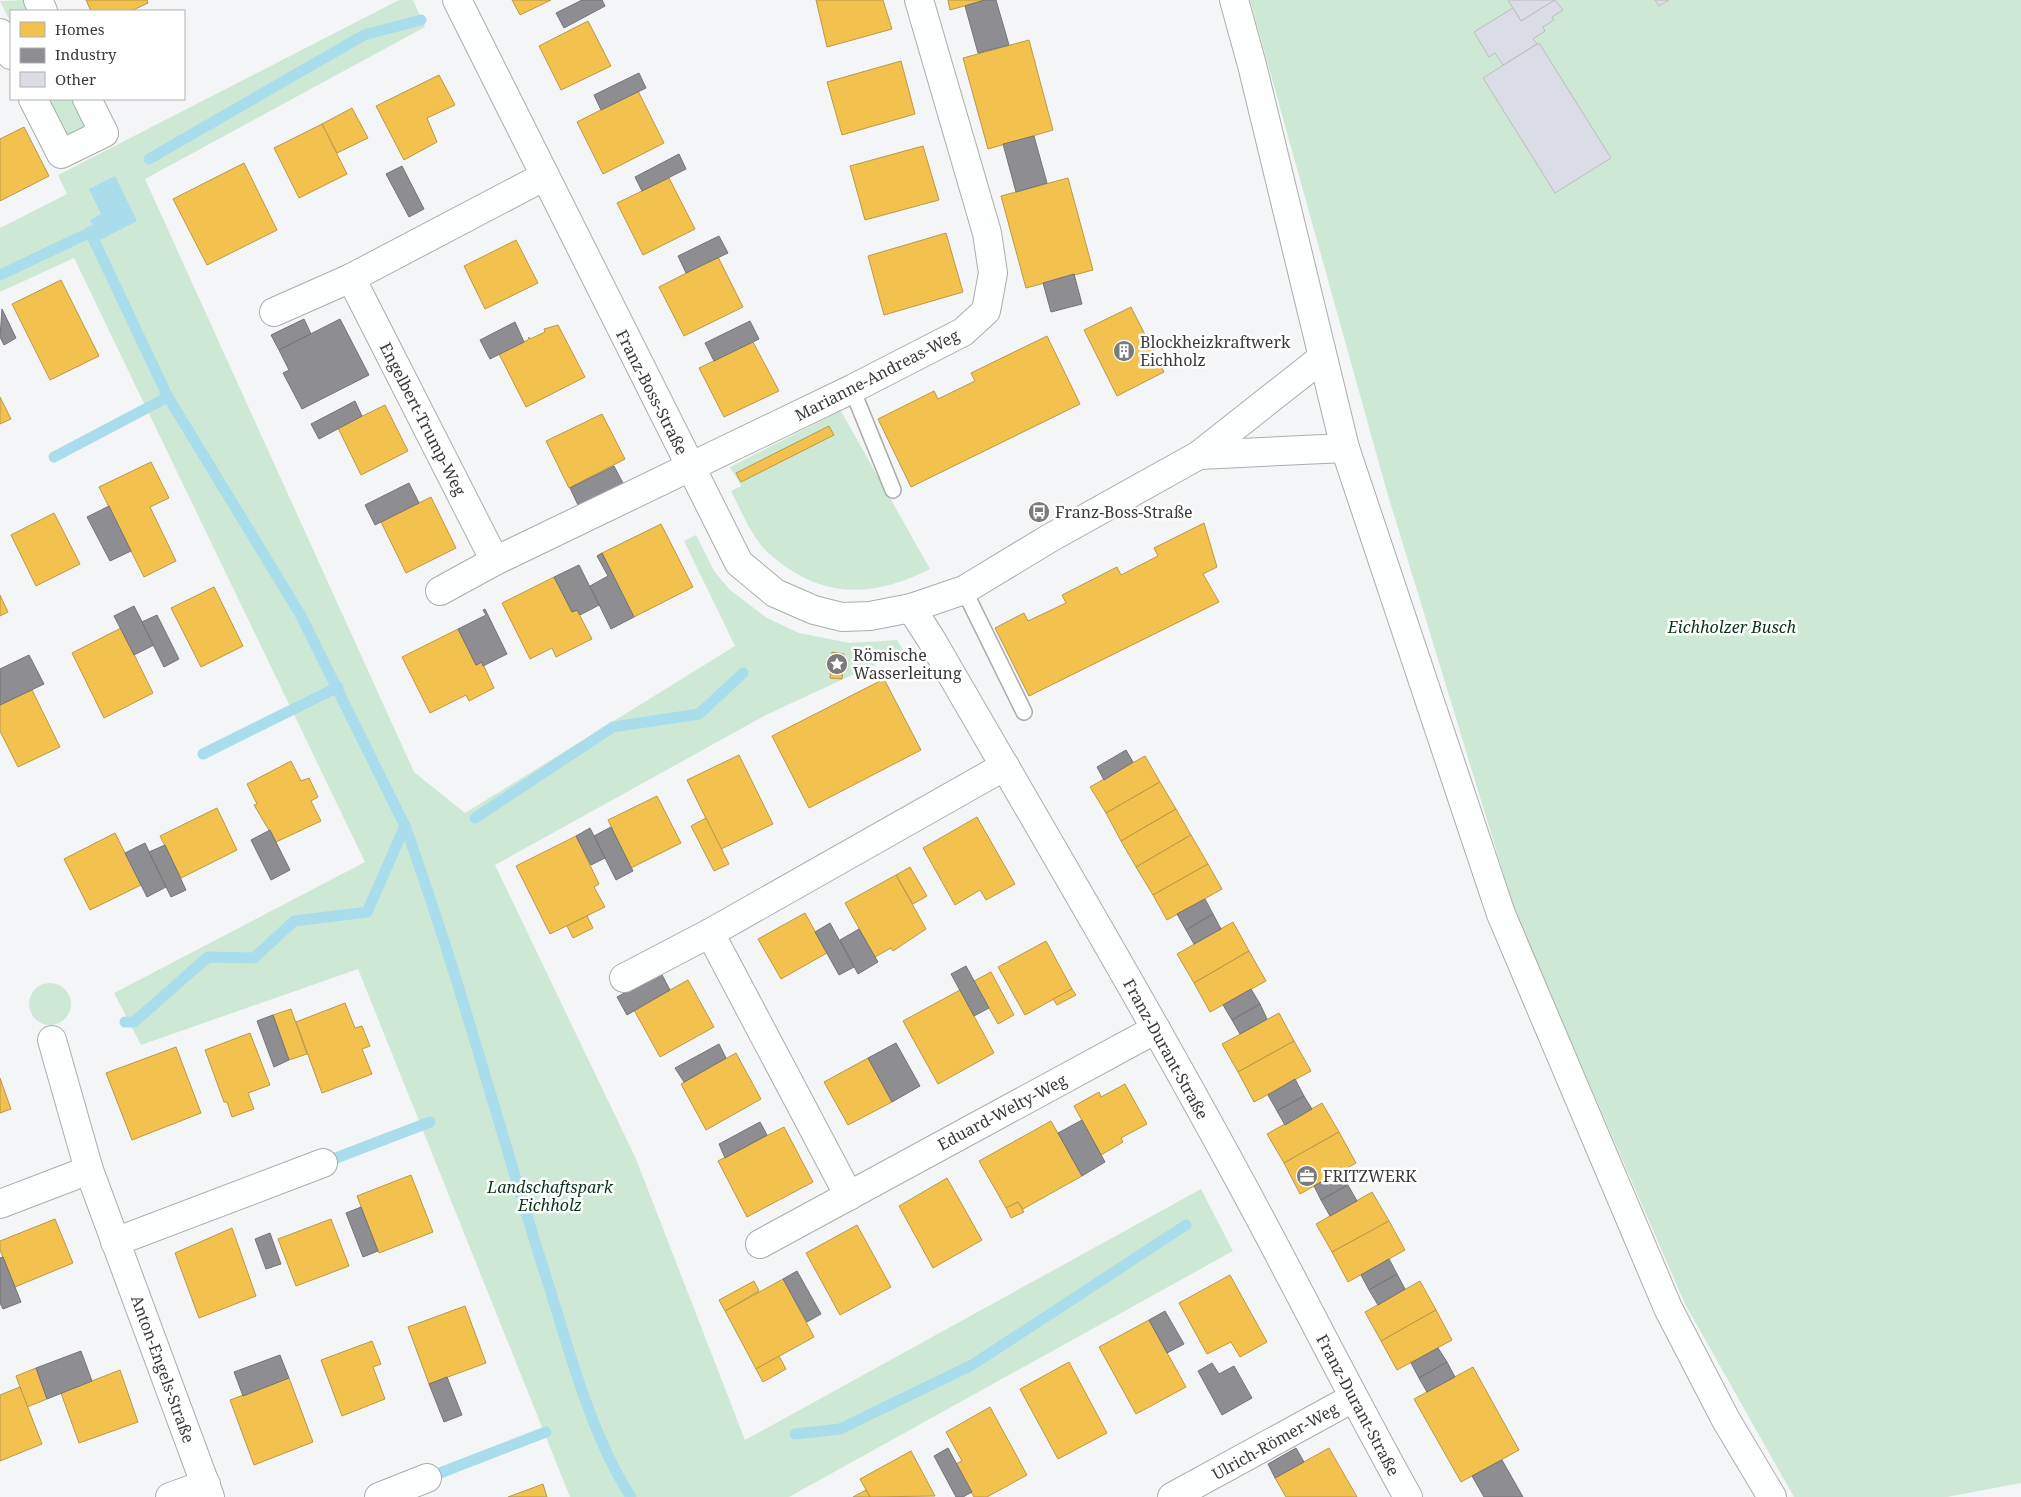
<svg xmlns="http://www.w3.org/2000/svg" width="2021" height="1497" font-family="'Noto Serif',serif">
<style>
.green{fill:#cde9d6}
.water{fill:#aaddec}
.homes{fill:#f2c14e;stroke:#bb9848}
.industry{fill:#8d8d92;stroke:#747478}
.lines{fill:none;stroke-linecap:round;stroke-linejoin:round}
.stream{stroke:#aaddec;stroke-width:11}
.building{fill:#dadde6;stroke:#bdbdbe}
.service-casing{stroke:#acacad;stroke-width:18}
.minor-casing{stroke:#acacad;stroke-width:30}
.secondary-casing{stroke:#acacad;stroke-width:30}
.service{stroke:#fdfefe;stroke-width:15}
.minor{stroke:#fdfefe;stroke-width:28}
.secondary{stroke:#fdfefe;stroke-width:28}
.labels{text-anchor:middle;stroke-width:5;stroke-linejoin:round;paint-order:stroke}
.poi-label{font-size:16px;fill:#3a3a3b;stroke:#fff;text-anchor:start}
.street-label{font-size:16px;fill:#3a3a3b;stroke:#fff}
.park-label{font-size:16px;font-style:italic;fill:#06331a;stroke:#fff}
</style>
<rect width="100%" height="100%" fill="#f4f5f6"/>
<g class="green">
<polygon points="25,0 31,11 11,11 11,23 0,1"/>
<polygon points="399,0 413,0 425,27 145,179 414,772 465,813 735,646 684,541 696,535 714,571 730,590 767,618 799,633 850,643 897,640 904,651 766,715 495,865 636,1159 745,1440 1201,1189 1233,1251 789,1497 570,1497 358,969 141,1045 114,993 365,862 74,258 0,292 0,228 67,194 58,175"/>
<polygon points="1250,0 2021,0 2021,1483 1947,1497 1794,1497 1685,1304 1516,915 1387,492"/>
<polygon points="49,99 75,99 89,128 69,138"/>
<path d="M841,411L930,569C881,594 833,600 786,567C777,560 767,553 760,544C748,528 740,509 731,491L741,486L730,467Z"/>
<circle cx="50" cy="1004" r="21"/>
</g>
<polygon class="water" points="115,176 137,221 100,240 90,220 101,214 89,189"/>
<g class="homes">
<polygon points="86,0 147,0 148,3 131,11 91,11"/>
<polygon points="512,0 551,0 520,15"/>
<polygon points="816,0 883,0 892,29 827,47"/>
<polygon points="948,0 985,0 950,10"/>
<polygon points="588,21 611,66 561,90 539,46"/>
<polygon points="1029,40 1053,130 988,149 963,58"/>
<polygon points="901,61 915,114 842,135 827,82"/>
<polygon points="439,75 455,105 427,118 437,142 404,160 376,106"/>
<polygon points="638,91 664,143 603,174 577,122"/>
<polygon points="352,108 368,138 337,153 322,124"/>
<polygon points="322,124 347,174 299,198 274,148"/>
<polygon points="24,127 49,176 0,201 0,139"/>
<polygon points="923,146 939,200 865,220 850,166"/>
<polygon points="244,163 277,230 207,265 173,199"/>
<polygon points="669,178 695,229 643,255 617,203"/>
<polygon points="1068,178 1093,270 1026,288 1001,196"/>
<polygon points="946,233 963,292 884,315 868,256"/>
<polygon points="516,240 538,283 485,309 464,266"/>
<polygon points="718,257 743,307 684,336 659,287"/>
<polygon points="61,280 99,356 50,380 12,304"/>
<polygon points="1131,307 1164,372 1117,396 1084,330"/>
<polygon points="558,325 585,377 526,407 499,354 528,340 529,337 530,339 545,332 544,329"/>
<polygon points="1047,336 1080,404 911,487 878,419 934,391 938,399 975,381 971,373"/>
<polygon points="753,342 779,391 724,417 699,368"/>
<polygon points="0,397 11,419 0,424"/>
<polygon points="385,405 408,451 361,475 338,428"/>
<polygon points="602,414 625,459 569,488 546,441"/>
<polygon points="829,426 834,435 741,482 736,473"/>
<polygon points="151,462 169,498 150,507 176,561 144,577 99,487"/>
<polygon points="431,497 456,548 406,573 381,522"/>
<polygon points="54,513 80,564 36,586 11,535"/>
<polygon points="1204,523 1217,567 1203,574 1219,602 1029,696 995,628 1024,613 1028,621 1066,603 1062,595 1117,567 1121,575 1158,556 1154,548"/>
<polygon points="661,524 693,587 634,617 602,553"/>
<polygon points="554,577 572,612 577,610 592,639 556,657 552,648 530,659 502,603"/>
<polygon points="214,587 243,646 201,667 171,608"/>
<polygon points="0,595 8,612 0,616"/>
<polygon points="121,628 153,693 104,718 72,653"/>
<polygon points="458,629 476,665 482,662 494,688 469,701 466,695 430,713 402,657"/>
<polygon points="832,652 844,654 842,679 830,678"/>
<polygon points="884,679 921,750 809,808 772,736"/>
<polygon points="32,690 60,747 18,767 0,731 0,705"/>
<polygon points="739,755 773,824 721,849 687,780"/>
<polygon points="1145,756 1160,782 1106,813 1090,787"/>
<polygon points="291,761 301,781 309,778 318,797 311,801 321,821 276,842 254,805 257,804 247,784"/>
<polygon points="1160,782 1176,809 1121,841 1106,813"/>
<polygon points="657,796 681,843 631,868 608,820"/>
<polygon points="217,808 237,850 181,878 160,836"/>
<polygon points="1176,809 1191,835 1136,867 1121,841"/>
<polygon points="977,817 1015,884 986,900 980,890 955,905 923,848"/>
<polygon points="706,818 729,864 714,871 691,826"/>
<polygon points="115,833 141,885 90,910 64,859"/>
<polygon points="1191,835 1208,864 1153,895 1136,867"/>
<polygon points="576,836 599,884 594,887 605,907 550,934 516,866"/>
<polygon points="1208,864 1222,889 1167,920 1153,895"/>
<polygon points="910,867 927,896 913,904 896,875"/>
<polygon points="896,875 926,929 893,951 891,948 875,957 845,903"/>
<polygon points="805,913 827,953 781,979 758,939"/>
<polygon points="587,916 593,928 573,938 567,926"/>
<polygon points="1233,922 1249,951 1194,983 1177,954"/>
<polygon points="1046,941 1072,989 1025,1015 998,967"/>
<polygon points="1249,951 1266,981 1210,1012 1194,983"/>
<polygon points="991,972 1014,1015 998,1024 974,981"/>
<polygon points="688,980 714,1027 660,1057 634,1010"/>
<polygon points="1072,989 1076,995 1057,1005 1053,999"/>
<polygon points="960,990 994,1053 938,1084 903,1021"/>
<polygon points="345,1003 355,1028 362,1026 370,1046 362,1049 372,1074 322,1093 296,1022"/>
<polygon points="291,1009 307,1054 289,1060 273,1015"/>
<polygon points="1279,1013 1294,1041 1238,1072 1222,1044"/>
<polygon points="250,1033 270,1085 248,1093 254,1109 232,1117 227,1102 224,1102 205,1050"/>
<polygon points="1294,1041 1311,1071 1254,1102 1238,1072"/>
<polygon points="176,1047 201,1113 132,1140 106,1073"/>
<polygon points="736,1053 761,1099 706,1130 681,1084"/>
<polygon points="868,1058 892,1102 848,1125 824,1082"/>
<polygon points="0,1078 11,1109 0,1113"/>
<polygon points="1125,1084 1147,1124 1121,1138 1123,1142 1101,1155 1074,1106 1099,1092 1101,1097"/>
<polygon points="1322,1103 1339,1132 1284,1163 1267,1134"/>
<polygon points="1051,1121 1082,1176 1023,1209 1018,1202 1006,1208 979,1161"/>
<polygon points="784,1127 813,1182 747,1217 718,1161"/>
<polygon points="1339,1132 1356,1163 1300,1194 1284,1163"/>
<polygon points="411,1175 433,1232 379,1253 357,1196"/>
<polygon points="947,1178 982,1240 933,1268 899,1206"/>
<polygon points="1372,1192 1389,1221 1332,1252 1316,1224"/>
<polygon points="1018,1202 1024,1212 1011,1218 1006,1208"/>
<polygon points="55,1219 73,1263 15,1287 0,1250 0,1241"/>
<polygon points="331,1219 349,1266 296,1286 278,1239"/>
<polygon points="1389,1221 1405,1250 1348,1282 1332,1252"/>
<polygon points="857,1225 891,1287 840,1315 806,1253"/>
<polygon points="232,1228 256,1296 199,1318 175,1253"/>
<polygon points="1230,1275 1267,1342 1240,1357 1231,1342 1207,1354 1179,1303"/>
<polygon points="783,1279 814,1337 756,1369 725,1311"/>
<polygon points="754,1281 759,1291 725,1311 719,1300"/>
<polygon points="1420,1281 1436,1310 1381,1341 1365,1312"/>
<polygon points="465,1306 486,1363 429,1384 408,1327"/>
<polygon points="1436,1310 1452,1340 1397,1370 1381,1341"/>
<polygon points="1149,1320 1186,1387 1136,1414 1099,1347"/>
<polygon points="372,1341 381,1364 373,1367 385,1399 342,1416 321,1360"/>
<polygon points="779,1356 786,1369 763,1382 756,1369"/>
<polygon points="1069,1362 1107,1433 1058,1459 1020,1389"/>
<polygon points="1473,1367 1519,1450 1461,1482 1414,1399"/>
<polygon points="36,1368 47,1399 27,1407 16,1376"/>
<polygon points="120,1370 138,1422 79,1443 61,1393"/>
<polygon points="289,1378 313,1442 254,1465 230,1400"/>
<polygon points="20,1387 42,1444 0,1461 0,1395"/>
<polygon points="990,1407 1027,1475 987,1497 974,1497 956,1464 962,1461 946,1432"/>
<polygon points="1329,1448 1357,1497 1286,1497 1275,1478"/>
<polygon points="911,1451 935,1496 870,1497 860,1479"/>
<polygon points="543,1484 547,1497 508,1497"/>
<polygon points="866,1490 870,1497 853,1497"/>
</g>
<g class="industry">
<polygon points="582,0 602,0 605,6 564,28 556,13"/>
<polygon points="985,0 996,0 1009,45 978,53 965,6"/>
<polygon points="639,73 646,88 601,110 594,95"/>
<polygon points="1034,136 1047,183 1016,192 1003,144"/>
<polygon points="679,154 686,169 642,191 635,177"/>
<polygon points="402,166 424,209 409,217 386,174"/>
<polygon points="719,236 728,253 686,273 678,256"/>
<polygon points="1074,274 1082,304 1051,312 1043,283"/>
<polygon points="2,309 16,338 4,345 0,337"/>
<polygon points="304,319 311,334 279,350 271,335"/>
<polygon points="340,319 369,375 302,409 283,373 289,370 279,350"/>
<polygon points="750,321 759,339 714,361 705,343"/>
<polygon points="515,322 524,342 490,359 480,340"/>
<polygon points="355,401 362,416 319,439 311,424"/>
<polygon points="614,466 624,485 579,507 570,488"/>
<polygon points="409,483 419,503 375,525 365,505"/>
<polygon points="109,506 131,551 110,561 87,517"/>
<polygon points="602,553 634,617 611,629 590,586 608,576 597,556"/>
<polygon points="579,565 599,605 580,615 577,610 572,612 554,577"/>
<polygon points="134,606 154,645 134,655 114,616"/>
<polygon points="485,609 507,654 483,666 482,662 476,665 458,629 486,615 483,610"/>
<polygon points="157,615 179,659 164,667 142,622"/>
<polygon points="29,655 44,684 0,705 0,669"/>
<polygon points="1126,750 1133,762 1104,780 1097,767"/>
<polygon points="611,827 633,871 616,880 594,836"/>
<polygon points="590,828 605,858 591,865 576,836"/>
<polygon points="270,830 290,870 271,880 251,840"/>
<polygon points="145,843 166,887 147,897 125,853"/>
<polygon points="165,845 186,890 171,897 149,852"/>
<polygon points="1205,899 1213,914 1186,930 1177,914"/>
<polygon points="1213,914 1221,929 1194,944 1186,930"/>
<polygon points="830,923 854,967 839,975 815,932"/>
<polygon points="859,929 878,962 858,974 840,940"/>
<polygon points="966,966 989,1008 974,1016 951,974"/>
<polygon points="661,973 670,990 627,1015 617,997"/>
<polygon points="1251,989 1260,1004 1232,1020 1223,1005"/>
<polygon points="1260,1004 1267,1019 1240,1034 1232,1020"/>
<polygon points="273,1015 289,1060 274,1067 257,1021"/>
<polygon points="896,1043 920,1086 892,1102 868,1058"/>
<polygon points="719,1044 726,1058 684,1082 675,1068"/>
<polygon points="1295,1079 1304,1096 1277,1111 1268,1095"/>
<polygon points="1304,1096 1312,1109 1285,1125 1277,1111"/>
<polygon points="1082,1120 1105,1162 1082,1176 1058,1133"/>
<polygon points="760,1122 767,1135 725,1158 719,1144"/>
<polygon points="1341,1171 1348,1185 1321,1200 1314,1186"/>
<polygon points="1348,1185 1357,1201 1330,1216 1321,1200"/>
<polygon points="361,1207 378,1251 363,1257 346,1213"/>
<polygon points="270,1233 281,1264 266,1269 255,1239"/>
<polygon points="3,1257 21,1302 3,1309 0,1303 0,1258"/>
<polygon points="1389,1259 1397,1274 1369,1290 1361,1275"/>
<polygon points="797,1271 821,1314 807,1322 783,1279"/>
<polygon points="1397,1274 1405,1289 1378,1305 1369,1290"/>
<polygon points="1165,1311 1184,1344 1167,1353 1149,1320"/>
<polygon points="1438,1348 1447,1362 1419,1378 1411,1363"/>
<polygon points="81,1351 92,1381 47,1399 36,1368"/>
<polygon points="280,1355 289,1378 243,1396 234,1372"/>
<polygon points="1447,1362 1455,1377 1427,1392 1419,1378"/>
<polygon points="1212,1363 1219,1374 1234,1366 1252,1398 1222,1415 1198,1371"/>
<polygon points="447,1377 462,1415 444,1422 429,1384"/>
<polygon points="948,1448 972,1492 963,1497 956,1497 934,1456"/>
<polygon points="1296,1448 1304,1462 1275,1478 1268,1464"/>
<polygon points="1502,1460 1523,1497 1484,1497 1472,1476"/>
</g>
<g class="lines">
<g class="stream">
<polyline points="149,159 364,35 421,20"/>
<polyline points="90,232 168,397 300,614 405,826"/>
<polyline points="0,275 95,230"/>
<polyline points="54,457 168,397"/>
<polyline points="203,754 338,687"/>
<polyline points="475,818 613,727 699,714 743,673"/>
<path d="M125,1022H134L208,957L254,958L294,921L367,912L405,826C459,975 499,1129 547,1280C569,1349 591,1436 631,1497"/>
<polyline points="323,1163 430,1122"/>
<polyline points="795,1434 840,1429 972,1365 1186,1225"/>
<polyline points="427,1478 546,1432"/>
</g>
</g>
<g class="building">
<polygon points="1508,0 1555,0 1521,21"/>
<polygon points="1555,0 1563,10 1552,17 1554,20 1543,27 1545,31 1533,39 1537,44 1503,65 1495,53 1489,57 1474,32 1513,8 1521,21"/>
<polygon points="1655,0 1669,0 1659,6"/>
<polygon points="1539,43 1611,158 1555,193 1483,78"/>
</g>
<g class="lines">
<g class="service-casing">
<g id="service">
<polyline points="852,389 893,490"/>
<polyline points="964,590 1024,712"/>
</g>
</g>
<g class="minor-casing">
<g id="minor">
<polyline points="38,0 43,11"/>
<polyline points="457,0 739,563 775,593 814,610 842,617 870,616 911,608 964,590 1050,538 1199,455 1322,358"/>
<polyline points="0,33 11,55"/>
<polyline points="33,99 61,154 104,133 87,99"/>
<polyline points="351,278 495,561"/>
<polyline points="274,312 351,278 545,176"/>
<polyline points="1199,455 1345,448"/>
<polyline points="440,591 495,561 852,389 963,332 986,311 993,273 987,233 919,0"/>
<path d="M911,608L931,639C1043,833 1157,1025 1262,1222C1311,1314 1357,1406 1408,1497"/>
<polyline points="710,933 849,1196"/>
<polyline points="624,978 710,933 1005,766"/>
<polyline points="52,1040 89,1170 210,1497"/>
<polyline points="0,1204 89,1170"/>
<polyline points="115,1242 323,1163"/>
<polyline points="760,1244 1156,1029"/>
<polyline points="170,1497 206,1484"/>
<polyline points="379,1497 427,1478"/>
<polyline points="1172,1497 1353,1398"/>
</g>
</g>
<g class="secondary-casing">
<polyline id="secondary" points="1234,0 1252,65 1345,448 1501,914 1668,1308 1726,1420 1772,1497"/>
</g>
<use href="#service" class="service"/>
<use href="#minor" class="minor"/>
<use href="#secondary" class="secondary"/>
</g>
<defs>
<g id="building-disc" transform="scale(1.125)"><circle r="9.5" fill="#7b7b7c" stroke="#fff"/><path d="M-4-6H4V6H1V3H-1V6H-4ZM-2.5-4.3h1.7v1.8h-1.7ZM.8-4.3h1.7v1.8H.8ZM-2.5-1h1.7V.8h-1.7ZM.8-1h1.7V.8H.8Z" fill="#fff"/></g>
<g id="bus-disc" transform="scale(1.125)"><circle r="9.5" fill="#7b7b7c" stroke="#fff"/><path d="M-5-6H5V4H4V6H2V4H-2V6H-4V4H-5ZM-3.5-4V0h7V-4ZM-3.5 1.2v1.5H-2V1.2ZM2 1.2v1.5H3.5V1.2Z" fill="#fff"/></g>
<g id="sight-disc" transform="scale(1.125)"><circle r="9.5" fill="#7b7b7c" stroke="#fff"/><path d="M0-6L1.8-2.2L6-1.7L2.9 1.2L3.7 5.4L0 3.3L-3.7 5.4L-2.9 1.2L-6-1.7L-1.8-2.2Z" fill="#fff"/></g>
<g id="office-disc" transform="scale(1.125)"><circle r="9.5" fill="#7b7b7c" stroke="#fff"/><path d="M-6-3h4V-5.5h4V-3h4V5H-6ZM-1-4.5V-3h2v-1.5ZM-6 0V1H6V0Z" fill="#fff"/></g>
</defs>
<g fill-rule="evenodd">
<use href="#building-disc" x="1124" y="351"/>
<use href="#bus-disc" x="1039" y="512"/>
<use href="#sight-disc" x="837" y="664"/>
<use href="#office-disc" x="1307" y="1176"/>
</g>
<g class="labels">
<g class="poi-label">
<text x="1140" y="348">Blockheizkraftwerk<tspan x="1140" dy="18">Eichholz</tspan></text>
<text x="1055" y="518">Franz-Boss-Straße</text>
<text x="853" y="661">Römische<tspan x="853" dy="18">Wasserleitung</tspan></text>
<text x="1323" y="1182">FRITZWERK</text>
</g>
<g class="street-label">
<text transform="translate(877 375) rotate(-27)" y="6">Marianne-Andreas-Weg</text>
<text transform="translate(652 392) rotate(63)" y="6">Franz-Boss-Straße</text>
<text transform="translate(423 419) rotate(63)" y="6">Engelbert-Trump-Weg</text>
<text transform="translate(1166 1049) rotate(61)" y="6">Franz-Durant-Straße</text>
<text transform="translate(1002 1112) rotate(-28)" y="6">Eduard-Welty-Weg</text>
<text transform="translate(163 1369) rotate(70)" y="6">Anton-Engels-Straße</text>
<text transform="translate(1358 1405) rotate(62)" y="6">Franz-Durant-Straße</text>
<text transform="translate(1275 1441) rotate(-29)" y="6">Ulrich-Römer-Weg</text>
</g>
<g class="park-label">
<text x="1732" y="633">Eichholzer Busch</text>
<text x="550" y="1193">Landschaftspark<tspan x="550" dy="18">Eichholz</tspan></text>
</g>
</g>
<rect x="10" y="10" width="175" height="90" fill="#ffffff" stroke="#b0b0b1"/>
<rect x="20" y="22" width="25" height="15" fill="#f2c14e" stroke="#b0b0b1"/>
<text x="55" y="35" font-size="15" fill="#3a3a3b">Homes</text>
<rect x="20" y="48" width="25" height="15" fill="#8d8d92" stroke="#b0b0b1"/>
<text x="55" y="60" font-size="15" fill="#3a3a3b">Industry</text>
<rect x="20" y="72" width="25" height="15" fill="#dadde6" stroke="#b0b0b1"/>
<text x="55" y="85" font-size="15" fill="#3a3a3b">Other</text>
</svg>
